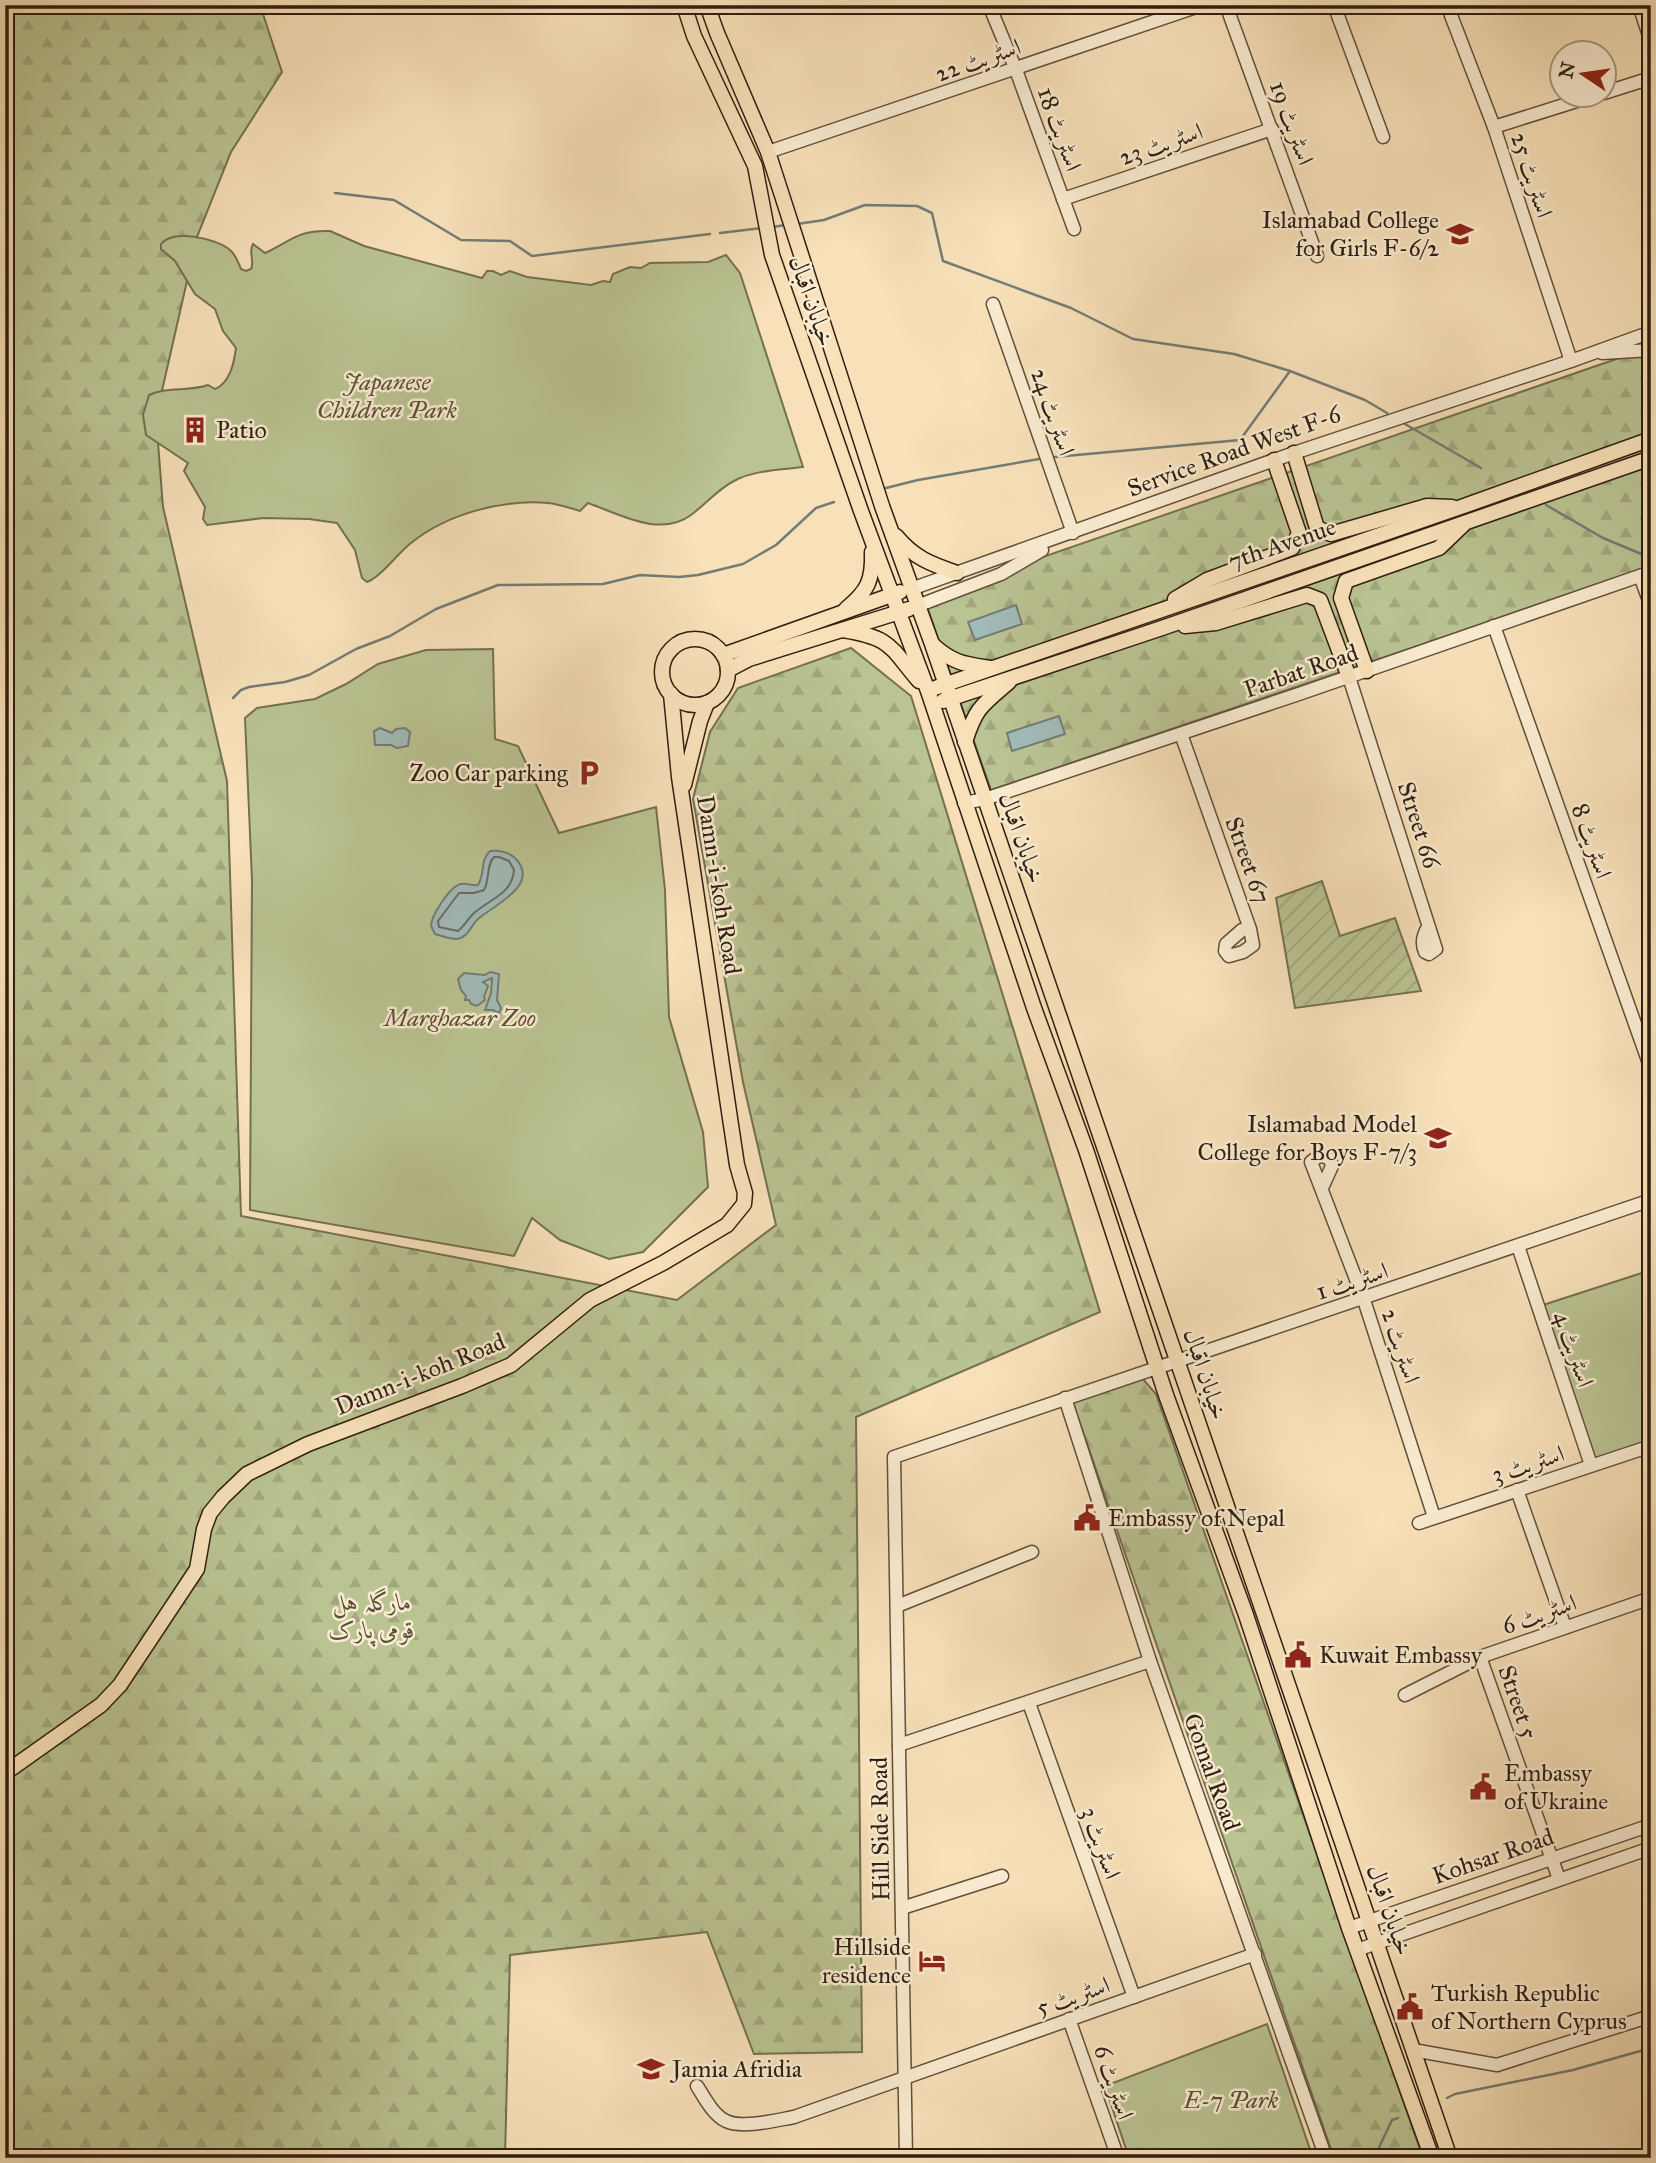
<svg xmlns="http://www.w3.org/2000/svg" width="1656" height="2163" font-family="'IM FELL Great Primer',Amiri,serif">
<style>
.forest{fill:url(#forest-firs);stroke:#747052;stroke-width:2}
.park{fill:#bac392;stroke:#747052;stroke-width:2}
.garden{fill:url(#garden-furrows);stroke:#747052;stroke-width:2}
.water{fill:#a1bbb9;stroke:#737c76;stroke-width:2}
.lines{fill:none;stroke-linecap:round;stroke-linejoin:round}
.shore{stroke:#686c65;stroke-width:2}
.stream{stroke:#737c76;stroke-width:2.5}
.minor-casing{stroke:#614f3b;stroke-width:15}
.major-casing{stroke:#2f1e11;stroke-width:17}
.minor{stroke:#faecd2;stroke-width:12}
.major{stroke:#f8e1b9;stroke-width:14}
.labels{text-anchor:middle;stroke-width:5;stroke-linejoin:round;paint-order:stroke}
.street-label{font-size:24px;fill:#2f1e11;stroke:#faecd2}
.poi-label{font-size:24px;fill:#2f1e11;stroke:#faecd2;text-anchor:start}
.park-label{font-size:24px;font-style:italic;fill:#595038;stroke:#faecd2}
</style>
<defs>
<pattern id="forest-firs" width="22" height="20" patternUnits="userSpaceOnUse" patternTransform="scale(1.75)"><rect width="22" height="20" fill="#bac392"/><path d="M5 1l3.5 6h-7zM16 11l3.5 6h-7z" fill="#a0a77d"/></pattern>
<pattern id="garden-furrows" width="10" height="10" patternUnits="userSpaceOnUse" patternTransform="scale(1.75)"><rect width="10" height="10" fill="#bac392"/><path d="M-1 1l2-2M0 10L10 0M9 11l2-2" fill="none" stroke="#a0a77d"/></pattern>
</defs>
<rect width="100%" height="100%" fill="#f8e1b9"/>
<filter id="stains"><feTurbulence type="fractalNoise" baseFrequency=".00286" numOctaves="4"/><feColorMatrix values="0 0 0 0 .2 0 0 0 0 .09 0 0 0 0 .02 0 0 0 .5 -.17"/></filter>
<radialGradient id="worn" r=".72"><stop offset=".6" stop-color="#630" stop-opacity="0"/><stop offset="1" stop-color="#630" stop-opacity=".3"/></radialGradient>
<g class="forest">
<polygon points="5,5 260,5 282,72 231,152 197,237 156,417 163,507 227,781 241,1216 677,1300 776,1225 743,1082 693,799 710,732 738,688 851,648 911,696 1100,1312 856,1417 862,2052 754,2054 707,1932 510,1955 505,2158 5,2158"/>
<polygon points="1651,347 1651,567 991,790 924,598"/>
<polygon points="1142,1378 1156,1394 1423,2158 1334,2158 1073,1403 1124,1383"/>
</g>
<g class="park">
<path d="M330,231L364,246L482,278L487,271H493L501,275L510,271L527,277L591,285L603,281L610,282L613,274L630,267L641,268L650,263L708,262L726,255L740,273L803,467C781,470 754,470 734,481C718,489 706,504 691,515C660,538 619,514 588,503L580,511C569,508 559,504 548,503C502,499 447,514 411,543C398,553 380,578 367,582L362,578L355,550L337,523L309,519L263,518L207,525L203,519L205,507L184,471L188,463L146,435L143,415L149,395C168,386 189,392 208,385L215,389C230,383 234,363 236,348L223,331L215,309L195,294L175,261L161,249V244C173,229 216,238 230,250C236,255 238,262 241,269L246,271L251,269C255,261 248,252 253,244L265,253C291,241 297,230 330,231Z"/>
<polygon points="493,649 495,739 518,746 559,833 656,807 665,890 669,1017 703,1132 708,1187 643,1252 609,1259 560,1240 532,1218 514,1256 250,1210 252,880 245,718 257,708 315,699 346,684 378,664 426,650"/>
<polygon points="1651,1270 1651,1446 1591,1465 1537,1307"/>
<polygon points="1267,2024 1313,2158 1129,2158 1105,2086"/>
</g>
<polygon class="garden" points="1322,881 1340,936 1395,918 1421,991 1295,1008 1276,898"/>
<g class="water">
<polygon points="1016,605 1022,624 975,640 968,622"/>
<polygon points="1059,716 1065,734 1012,751 1007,733"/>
<polygon points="380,728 392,733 396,729 405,728 410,732 408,746 397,748 391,745 375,745 374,731"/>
<path d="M490,851C500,850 509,852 516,859C541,886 490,907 477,920C471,926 467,938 457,939C451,939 441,936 435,934L431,926C431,916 450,886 461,884C467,883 472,886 478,885C485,874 480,860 490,851Z"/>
<polygon points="490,972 499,974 497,1000 501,1008 499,1013 493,1010 485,1010 491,993 492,978 483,982 488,986 484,997 485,1000 477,1006 471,1004 469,1000 465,1000 466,996 461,990 458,979 464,973 485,975"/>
</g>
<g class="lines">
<path class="shore" d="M499,857L509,861L514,870C512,895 489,899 473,914C468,919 464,926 458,931L439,927L438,921L459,893H474L484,890C490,880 486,865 494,857Z"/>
<g class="stream">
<polyline points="335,193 394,200 461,240 510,241 532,256 710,234"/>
<polyline points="797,224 824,220 865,205 917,206 932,213 943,261 1071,308 1133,339 1234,354 1290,371"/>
<polyline points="772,227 786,225"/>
<polyline points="720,233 762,228"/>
<polyline points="1405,424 1481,468"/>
<polyline points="1055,457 1240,440 1290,371 1365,400 1387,413"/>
<polyline points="882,489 918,480 1039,459"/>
<polyline points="1546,505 1603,538 1651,558"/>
<polyline points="233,698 241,690 249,687 285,682 309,675 356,649 390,636 436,609 498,585 603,584 640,575 679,577 698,575 743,564 776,545 816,508 834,502"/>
<polyline points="1447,2098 1455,2094 1573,2070 1651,2048"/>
<polyline points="1374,2158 1392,2120 1398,2118"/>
</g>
<g class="minor-casing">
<g id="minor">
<polyline points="989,5 1016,70 1074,229"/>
<polyline points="1226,5 1317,256"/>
<polyline points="1334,5 1383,137"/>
<polyline points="1447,5 1494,127 1571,361"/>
<polyline points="1639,5 1651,42"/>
<polyline points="1604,93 1651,78"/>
<polyline points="1494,127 1599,94"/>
<polyline points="768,152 1202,5"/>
<polyline points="1063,199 1272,129"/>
<polyline points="993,304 1073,533"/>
<polyline points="1602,353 1651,350"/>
<polyline points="1640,576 1651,606"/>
<polyline points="911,589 1294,453 1571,361 1651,332"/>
<polyline points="917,606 1001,574 1042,550"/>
<polyline points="1494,626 1651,1069"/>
<path d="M1349,677L1436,949L1429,954L1425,952C1421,943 1423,935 1428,927"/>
<polyline points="1181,734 1250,929 1253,945 1243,952 1229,956 1225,951 1226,944 1242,930"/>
<polyline points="964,803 985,799 1296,695 1651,572"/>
<polyline points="1322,1188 1332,1166 1330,1159 1320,1155 1311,1162 1364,1300 1434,1517"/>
<polyline points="1518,1246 1591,1465"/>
<polyline points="1065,1398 1150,1661 1326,2158"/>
<polyline points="1517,1490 1565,1627"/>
<polyline points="1419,1523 1651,1446"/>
<polyline points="897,1606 1032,1552"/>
<polyline points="1480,1657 1559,1879"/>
<polyline points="1405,1695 1480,1657 1651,1598"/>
<polyline points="1029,1703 1134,1997"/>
<polyline points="899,1745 1150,1661"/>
<polyline points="902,1908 1002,1876"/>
<polyline points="1349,1928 1651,1825"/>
<polyline points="1357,1950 1651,1848"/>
<polyline points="1069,2019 1118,2158"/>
<polyline points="1413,2050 1497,2065 1651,2016"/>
<path d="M697,2086C704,2097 713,2115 726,2121C742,2129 777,2120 794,2117L1255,1954"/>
<path d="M906,2158L894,1457C1146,1370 1399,1288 1651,1200"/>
</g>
</g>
<g class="major-casing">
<g id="major">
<polyline points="684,5 694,36 755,166 772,255 861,511 928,691 1034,1008 1086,1150 1166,1395 1246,1615 1349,1928 1432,2158"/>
<polyline points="707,5 717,33 768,152 882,506 932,644 1450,2158"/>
<polyline points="1294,453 1317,528 1331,534 1427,506 1452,507"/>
<path d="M896,536C914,558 931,564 957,573"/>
<polyline points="1175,599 1207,580 1292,548 1299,533 1274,460"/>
<path d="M846,609C868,591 873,580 872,552"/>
<polyline points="1185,626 1216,623 1307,595 1320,600 1349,677"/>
<path d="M843,630C892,638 889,646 919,681"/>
<circle cx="695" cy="672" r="33"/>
<path d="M933,645C953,663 964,664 990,668"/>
<polyline points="723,655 900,592"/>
<polyline points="728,670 749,659 909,609"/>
<polyline points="1367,671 1341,598 1346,581 1439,548 1463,525"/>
<polyline points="935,688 1461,507 1651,439"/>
<polyline points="943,701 1162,628 1651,458"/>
<path d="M965,742C976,707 982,705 1009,682"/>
<polyline points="684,785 700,721 707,703"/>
<polyline points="5,1773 101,1705 120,1685 197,1569 204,1529 210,1513 223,1497 247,1474 308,1444 462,1386 511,1365 590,1300 663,1263 727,1225 744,1204 745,1193 737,1165 679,777 671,694"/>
</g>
</g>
<use href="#minor" class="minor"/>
<use href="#major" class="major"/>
</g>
<defs>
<g id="university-bare" transform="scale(2.1)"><path d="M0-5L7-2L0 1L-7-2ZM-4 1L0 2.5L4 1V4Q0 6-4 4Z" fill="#8f2418" stroke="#faecd2" stroke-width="2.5" paint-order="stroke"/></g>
<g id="building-bare" transform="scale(2.1)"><path d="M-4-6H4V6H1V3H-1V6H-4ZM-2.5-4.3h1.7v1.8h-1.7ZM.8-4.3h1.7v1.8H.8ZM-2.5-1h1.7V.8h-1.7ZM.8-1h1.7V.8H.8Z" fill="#8f2418" stroke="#faecd2" stroke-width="2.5" paint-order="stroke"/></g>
<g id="parking-bare" transform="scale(2.1)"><path d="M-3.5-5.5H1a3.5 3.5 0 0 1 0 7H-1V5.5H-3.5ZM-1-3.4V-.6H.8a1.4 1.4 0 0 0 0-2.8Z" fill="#8f2418" stroke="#faecd2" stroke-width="2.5" paint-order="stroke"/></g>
<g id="school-bare" transform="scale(2.1)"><path d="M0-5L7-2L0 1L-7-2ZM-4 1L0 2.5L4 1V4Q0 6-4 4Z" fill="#8f2418" stroke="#faecd2" stroke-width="2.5" paint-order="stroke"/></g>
<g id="civic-bare" transform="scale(2.1)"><path d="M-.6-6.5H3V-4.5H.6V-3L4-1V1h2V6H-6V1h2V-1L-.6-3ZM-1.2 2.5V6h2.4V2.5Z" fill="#8f2418" stroke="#faecd2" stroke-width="2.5" paint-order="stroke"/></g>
<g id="hotel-bare" transform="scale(2.1)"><path d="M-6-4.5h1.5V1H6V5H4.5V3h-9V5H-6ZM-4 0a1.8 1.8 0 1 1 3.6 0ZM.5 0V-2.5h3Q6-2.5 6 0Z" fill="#8f2418" stroke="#faecd2" stroke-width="2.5" paint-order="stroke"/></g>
</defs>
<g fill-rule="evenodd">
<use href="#university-bare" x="1460" y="234"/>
<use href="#building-bare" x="195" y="430"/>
<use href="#parking-bare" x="589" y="773"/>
<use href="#school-bare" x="1438" y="1138"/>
<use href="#civic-bare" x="1087" y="1518"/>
<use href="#civic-bare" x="1298" y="1655"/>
<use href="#civic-bare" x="1483" y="1787"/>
<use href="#hotel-bare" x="932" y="1961"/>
<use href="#civic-bare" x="1410" y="2007"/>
<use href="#school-bare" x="651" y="2069"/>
</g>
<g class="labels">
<g class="street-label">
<text transform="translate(978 60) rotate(-19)" y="8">اسٹریٹ 22</text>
<text transform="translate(1292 123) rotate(70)" y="8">اسٹریٹ 19</text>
<text transform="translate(1060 129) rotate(70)" y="8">اسٹریٹ 18</text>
<text transform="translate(1161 144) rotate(-19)" y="8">اسٹریٹ 23</text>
<text transform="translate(1532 175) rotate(72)" y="8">اسٹریٹ 25</text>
<text transform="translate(812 301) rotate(71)" y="8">خیابان اقبال</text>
<text transform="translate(1053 412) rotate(71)" y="8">اسٹریٹ 24</text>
<text transform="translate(1234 451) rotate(-20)" y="8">Service Road West F-6</text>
<text transform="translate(1282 544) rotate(-19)" y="8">7th Avenue</text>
<text transform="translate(1301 671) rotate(-19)" y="8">Parbat Road</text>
<text transform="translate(1419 825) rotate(72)" y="8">Street 66</text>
<text transform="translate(1022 838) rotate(71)" y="8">خیابان اقبال</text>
<text transform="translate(1592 841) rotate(71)" y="8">اسٹریٹ 8</text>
<text transform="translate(1248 860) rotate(70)" y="8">Street 67</text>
<text transform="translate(719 885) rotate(81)" y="8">Damn-i-koh Road</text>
<text transform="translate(1352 1281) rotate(-18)" y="8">اسٹریٹ 1</text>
<text transform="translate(1401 1346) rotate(72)" y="8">اسٹریٹ 2</text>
<text transform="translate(1574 1349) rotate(71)" y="8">اسٹریٹ 4</text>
<text transform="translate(420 1374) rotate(-22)" y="8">Damn-i-koh Road</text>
<text transform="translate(1206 1374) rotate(72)" y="8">خیابان اقبال</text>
<text transform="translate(1528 1464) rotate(-18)" y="8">اسٹریٹ 3</text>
<text transform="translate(1539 1614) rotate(-19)" y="8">اسٹریٹ 6</text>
<text transform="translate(1518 1702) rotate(71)" y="8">Street 5</text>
<text transform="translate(1212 1772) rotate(70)" y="8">Gomal Road</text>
<text transform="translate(880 1829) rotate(-91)" y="8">Hill Side Road</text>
<text transform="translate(1101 1843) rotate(70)" y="8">اسٹریٹ 3</text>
<text transform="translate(1493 1856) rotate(-19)" y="8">Kohsar Road</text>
<text transform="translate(1390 1910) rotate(71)" y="8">خیابان اقبال</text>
<text transform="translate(1073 1996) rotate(-19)" y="8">اسٹریٹ 5</text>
<text transform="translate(1114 2082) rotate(71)" y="8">اسٹریٹ 6</text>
</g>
<g class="poi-label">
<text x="1439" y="228" text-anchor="end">Islamabad College<tspan x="1439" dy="28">for Girls F-6/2</tspan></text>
<text x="216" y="438">Patio</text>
<text x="568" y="781" text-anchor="end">Zoo Car parking</text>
<text x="1417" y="1132" text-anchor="end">Islamabad Model<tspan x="1417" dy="28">College for Boys F-7/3</tspan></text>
<text x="1108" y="1526">Embassy of Nepal</text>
<text x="1319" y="1663">Kuwait Embassy</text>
<text x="1504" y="1781">Embassy<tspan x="1504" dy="28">of Ukraine</tspan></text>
<text x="911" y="1955" text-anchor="end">Hillside<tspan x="911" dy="28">residence</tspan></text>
<text x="1431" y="2001">Turkish Republic<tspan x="1431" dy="28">of Northern Cyprus</tspan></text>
<text x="672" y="2077">Jamia Afridia</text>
</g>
<g class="park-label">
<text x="387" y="390">Japanese<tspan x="387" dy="28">Children Park</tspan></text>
<text x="460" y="1026">Marghazar Zoo</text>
<text x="372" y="1610">مارگلہ ہل<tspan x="372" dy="28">قومی پارک</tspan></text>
<text x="1231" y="2108">E-7 Park</text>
</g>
</g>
<rect width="1656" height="2163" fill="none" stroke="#f8e1b9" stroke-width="28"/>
<rect x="7" y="7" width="1642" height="2149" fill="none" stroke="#2f1e11" stroke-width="3.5"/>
<rect x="14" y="14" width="1628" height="2135" fill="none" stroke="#2f1e11" stroke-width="2"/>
<g transform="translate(1583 74) rotate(283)"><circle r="33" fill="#faecd2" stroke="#a99a85" stroke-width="2"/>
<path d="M0-5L12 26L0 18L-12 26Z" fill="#8f2418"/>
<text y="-10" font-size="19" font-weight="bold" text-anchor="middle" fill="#2f1e11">N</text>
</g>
<rect width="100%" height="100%" filter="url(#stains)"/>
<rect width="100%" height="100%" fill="url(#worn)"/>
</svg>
